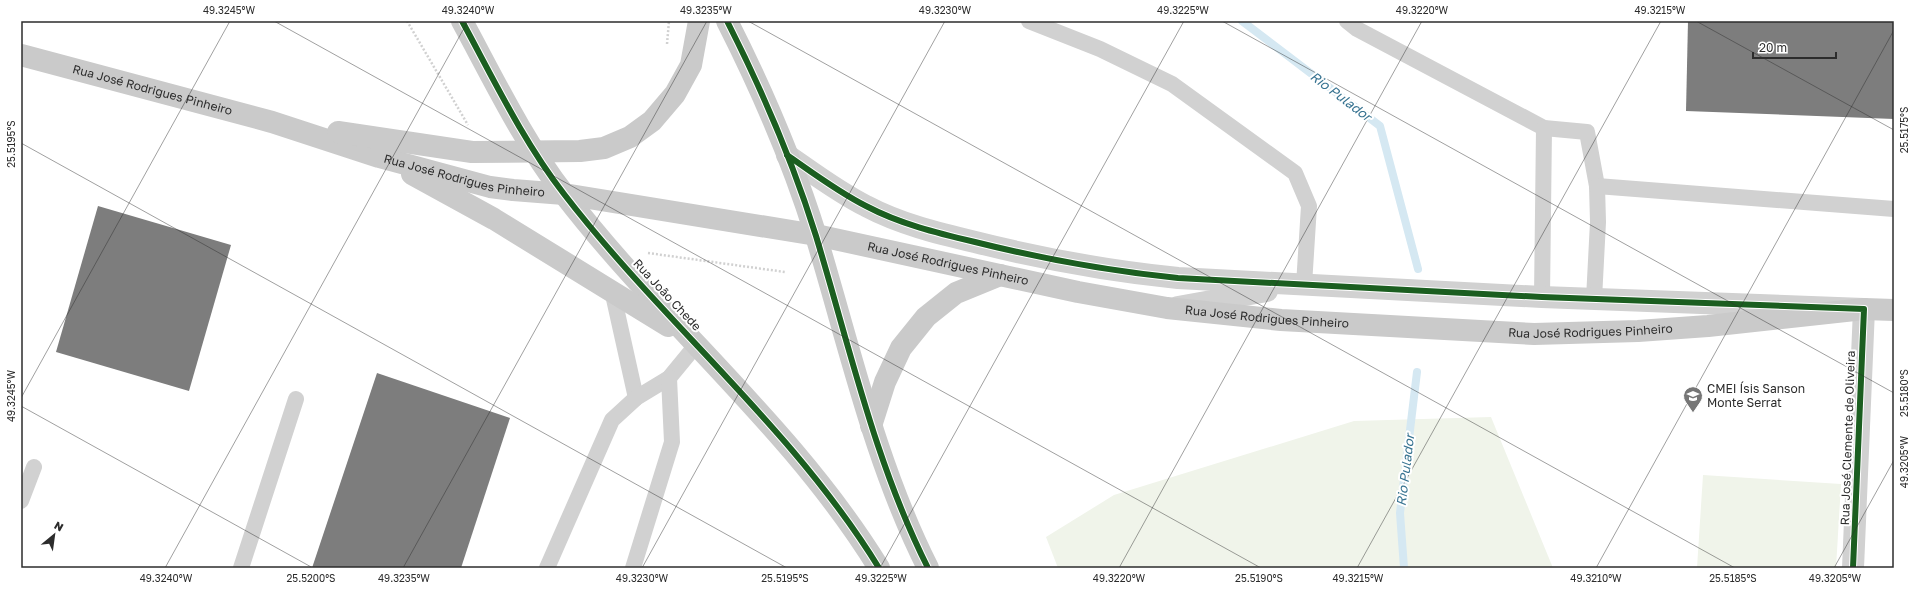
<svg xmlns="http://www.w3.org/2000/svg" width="1915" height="589" font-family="'Golos Text',sans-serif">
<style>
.green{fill:#f0f4ea}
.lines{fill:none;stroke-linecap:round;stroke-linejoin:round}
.stream{stroke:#d5e8f2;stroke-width:8}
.building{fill:#7d7d7d}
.path{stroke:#d1d1d1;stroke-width:2.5;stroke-dasharray:2 2;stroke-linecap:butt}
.lane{stroke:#d1d1d1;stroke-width:16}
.street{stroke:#d1d1d1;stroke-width:22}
.secondary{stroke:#cacaca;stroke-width:22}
.cycleway-casing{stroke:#fff;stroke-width:8}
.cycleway{stroke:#1b5e20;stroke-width:6}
.ticks{fill:none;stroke:#2c2c2c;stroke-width:1;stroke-opacity:0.45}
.labels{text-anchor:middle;stroke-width:4;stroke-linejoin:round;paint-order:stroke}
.street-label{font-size:12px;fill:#2c2c2c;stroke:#fff}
.poi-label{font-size:12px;fill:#2c2c2c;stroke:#fff;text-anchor:start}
.water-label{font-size:13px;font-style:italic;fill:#377391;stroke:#fff}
.neatline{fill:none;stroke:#2c2c2c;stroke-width:1.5}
.ticks-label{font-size:10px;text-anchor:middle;fill:#2c2c2c}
</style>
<rect width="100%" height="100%" fill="#fff"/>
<g class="green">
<polygon points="1491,417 1553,568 1058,568 1046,537 1114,495 1354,421"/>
<polygon points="1703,475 1841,484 1836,568 1697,568"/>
</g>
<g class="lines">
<g class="stream">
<polyline points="1242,21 1380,126 1418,269"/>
<polyline points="1404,568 1400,513 1417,372"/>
</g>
</g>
<g class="building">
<polygon points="1688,21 1894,21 1894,119 1686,111"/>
<polygon points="98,206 231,245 189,391 56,352"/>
<polygon points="377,373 510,418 461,568 312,568"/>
</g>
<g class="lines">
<g class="path">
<polyline points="407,21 468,125"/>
<polyline points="667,44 669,21"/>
<polyline points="648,253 785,272"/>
</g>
<g class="lane">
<polyline points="1029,21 1100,49 1172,84 1295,173 1309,206 1304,285"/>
<polyline points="1347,21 1357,29 1544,128 1587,132 1597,186 1598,222 1594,299"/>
<polyline points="1597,186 1894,209"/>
<polyline points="612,290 636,398"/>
<polyline points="1542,297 1544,128"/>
<polyline points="21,501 34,467"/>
<polyline points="241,568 296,399"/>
<polyline points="547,568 612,420 636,398 669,378 697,344"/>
<polyline points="633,568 672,442 669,378"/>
</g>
<g class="street">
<path d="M787,155C813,173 838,192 866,206C900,224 937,233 975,242C1043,259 1108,271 1178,278L1542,297L1864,309L1853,568"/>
<polyline points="1178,307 1267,291"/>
</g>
<g class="secondary">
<path d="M462,21C494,80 523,141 564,194C664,324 793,428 879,568"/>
<path d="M727,21C762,90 793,162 816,236C850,348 875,463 928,568"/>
<path id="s1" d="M21,55L272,122L379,157L490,187L513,190L564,194L816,235L1078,292L1167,308L1281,320L1534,334L1638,331L1708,326L1864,309L1894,310"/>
<polyline points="338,132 472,152 580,151 604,148 630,137 652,121 675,94 691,65 699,21"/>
<polyline points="412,174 494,219 668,326"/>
<polyline points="871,426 885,382 901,348 926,317 956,293 1000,275"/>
</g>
<g class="cycleway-casing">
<g id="cycleway">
<path d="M462,21C494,80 523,141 564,194C664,324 793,428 879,568"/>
<path d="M727,21C762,90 793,162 816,236C850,348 875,463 928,568"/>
<path d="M787,155C813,173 838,192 866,206C900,224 937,233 975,242C1043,259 1108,271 1178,278L1542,297L1864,309L1853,568"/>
</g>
</g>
<use href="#cycleway" class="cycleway"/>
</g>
<path class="ticks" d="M274,21L1261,568M748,21L1735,568M1222,21L1894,393M1696,21L1894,130M21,143L787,568M21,398L230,21M21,406L313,568M165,568L468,21M403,568L707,21M642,568L945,21M880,568L1184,21M1119,568L1422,21M1357,568L1661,21M1596,568L1894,30M1834,568L1894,460"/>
<defs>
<g id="school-pin" transform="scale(1)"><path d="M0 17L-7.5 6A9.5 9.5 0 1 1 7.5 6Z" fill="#767676" stroke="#fff"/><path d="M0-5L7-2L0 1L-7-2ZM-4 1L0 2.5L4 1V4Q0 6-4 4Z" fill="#fff"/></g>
</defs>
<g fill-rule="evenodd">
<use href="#school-pin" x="1693" y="396"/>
</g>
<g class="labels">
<g class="street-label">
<text dy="4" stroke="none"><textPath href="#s1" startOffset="136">Rua José Rodrigues Pinheiro</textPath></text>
<text dy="4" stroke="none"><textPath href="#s1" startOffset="460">Rua José Rodrigues Pinheiro</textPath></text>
<text dy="4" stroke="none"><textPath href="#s1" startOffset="952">Rua José Rodrigues Pinheiro</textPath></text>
<text transform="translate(667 295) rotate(47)" y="4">Rua João Chede</text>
<text dy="4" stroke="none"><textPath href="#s1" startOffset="1276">Rua José Rodrigues Pinheiro</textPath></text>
<text dy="4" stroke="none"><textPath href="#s1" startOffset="1600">Rua José Rodrigues Pinheiro</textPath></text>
<text transform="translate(1848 438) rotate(-88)" y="4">Rua José Clemente de Oliveira</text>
</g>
<g class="poi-label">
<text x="1707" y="393">CMEI Ísis Sanson<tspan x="1707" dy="14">Monte Serrat</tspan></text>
</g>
<g class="water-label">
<text transform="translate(1341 96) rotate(37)" y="5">Rio Pulador</text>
<text transform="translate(1405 470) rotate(-83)" y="5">Rio Pulador</text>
</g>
</g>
<rect width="1915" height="589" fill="none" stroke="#ffffff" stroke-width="44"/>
<g transform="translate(54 535) rotate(29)" stroke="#ffffff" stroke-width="3" paint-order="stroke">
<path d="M0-3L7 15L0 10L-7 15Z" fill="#2c2c2c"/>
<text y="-6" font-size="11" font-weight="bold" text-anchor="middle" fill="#2c2c2c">N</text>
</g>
<path d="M1753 52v6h83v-6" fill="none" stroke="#2c2c2c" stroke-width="2"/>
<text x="1759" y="52" font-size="12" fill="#2c2c2c" stroke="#ffffff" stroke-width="3" paint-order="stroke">20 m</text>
<rect x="22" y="22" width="1871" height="545" class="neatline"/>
<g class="ticks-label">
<text x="229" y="14">49.3245°W</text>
<text x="468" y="14">49.3240°W</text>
<text x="706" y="14">49.3235°W</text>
<text x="945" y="14">49.3230°W</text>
<text x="1183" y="14">49.3225°W</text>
<text x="1422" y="14">49.3220°W</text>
<text x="1660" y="14">49.3215°W</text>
<text transform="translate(1904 130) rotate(-90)" y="4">25.5175°S</text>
<text transform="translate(11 144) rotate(-90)" y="4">25.5195°S</text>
<text transform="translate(1904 393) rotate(-90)" y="4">25.5180°S</text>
<text transform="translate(11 396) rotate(-90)" y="4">49.3245°W</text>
<text transform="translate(1904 462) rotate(-90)" y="4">49.3205°W</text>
<text x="166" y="582">49.3240°W</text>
<text x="311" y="582">25.5200°S</text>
<text x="404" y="582">49.3235°W</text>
<text x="642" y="582">49.3230°W</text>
<text x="785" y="582">25.5195°S</text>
<text x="881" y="582">49.3225°W</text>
<text x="1119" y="582">49.3220°W</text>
<text x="1259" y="582">25.5190°S</text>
<text x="1358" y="582">49.3215°W</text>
<text x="1596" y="582">49.3210°W</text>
<text x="1733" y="582">25.5185°S</text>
<text x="1835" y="582">49.3205°W</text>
</g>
</svg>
